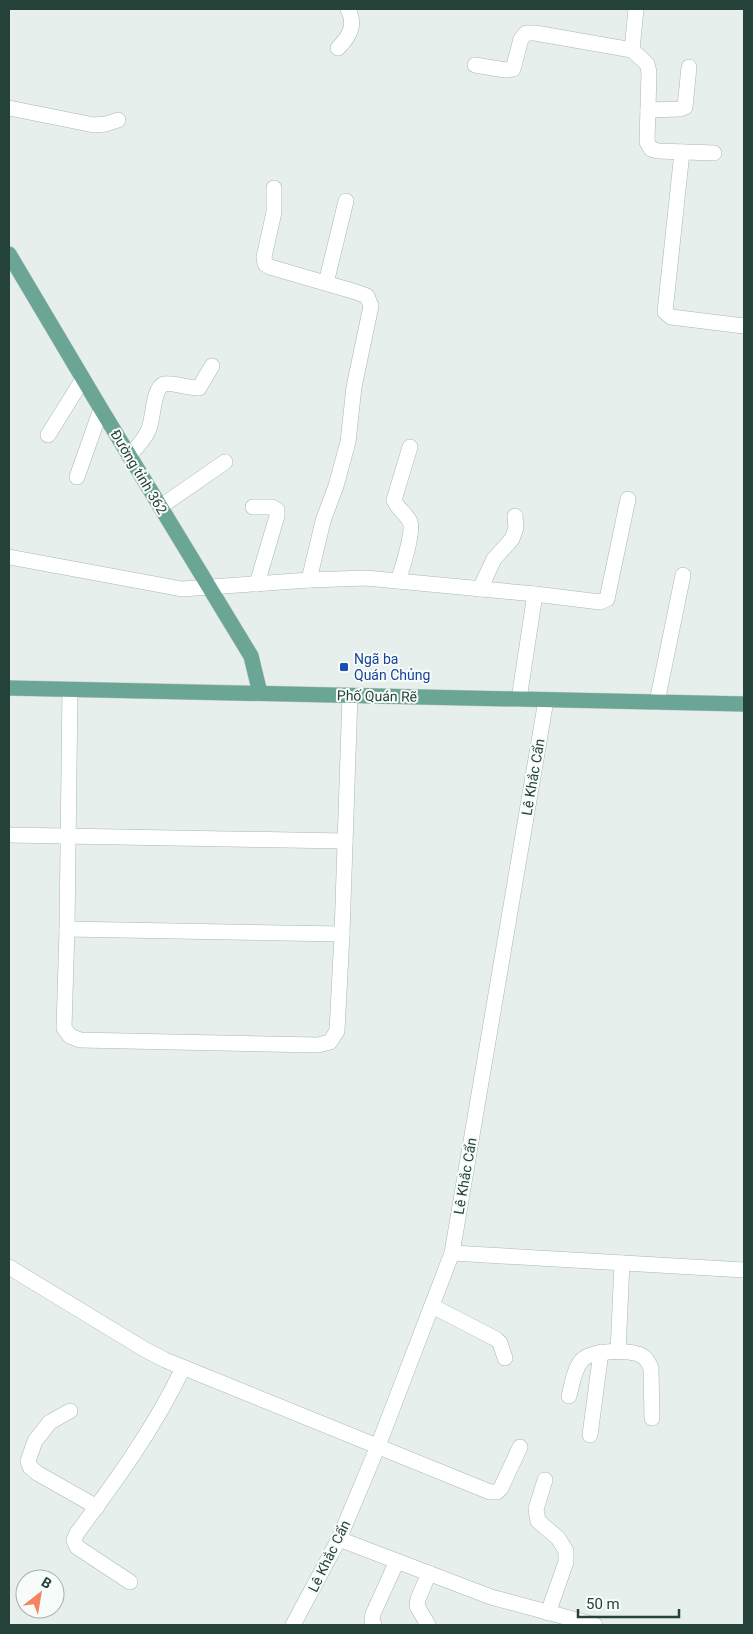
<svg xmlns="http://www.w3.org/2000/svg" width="753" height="1634" font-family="Roboto,sans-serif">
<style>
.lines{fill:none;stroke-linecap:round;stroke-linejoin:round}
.minor-casing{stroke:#a8b8b2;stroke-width:16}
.major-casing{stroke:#c2cac8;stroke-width:16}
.minor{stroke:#fff;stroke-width:15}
.major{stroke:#6aa596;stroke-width:15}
.transit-dot{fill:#1a4fb4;stroke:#f7fbf9;stroke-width:2}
.labels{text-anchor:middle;stroke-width:4;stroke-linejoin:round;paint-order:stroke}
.street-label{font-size:14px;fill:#24423a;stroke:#f7fbf9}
.transit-label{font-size:14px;fill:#164399;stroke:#f7fbf9;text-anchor:start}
</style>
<rect width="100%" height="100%" fill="#e6efeb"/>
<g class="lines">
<g class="minor-casing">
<g id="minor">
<polyline points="636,9 632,50 647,64 649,72 647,142 651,149 658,151 714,153"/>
<path d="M338,48C350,36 356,25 348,9"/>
<polyline points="475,65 505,70 513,69 521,39 526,33 535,33 632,50"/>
<polyline points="9,108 94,125 106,124 118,120"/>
<polyline points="648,110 680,109 685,107 689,67"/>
<polyline points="682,152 665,312 671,317 744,326"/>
<polyline points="274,188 274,212 264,257 265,264 270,267 356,292 367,296 371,306 354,387 348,442 336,486 323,521 309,580"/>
<polyline points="326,283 346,201"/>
<polyline points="48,435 83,379"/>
<path d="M129,456C136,448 144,440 148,431C154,420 152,389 164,384C171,382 189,388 199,388L212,366"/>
<polyline points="77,477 101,409"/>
<polyline points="160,507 225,462"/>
<polyline points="253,507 272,507 277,510 277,516 257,584"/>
<polyline points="9,557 182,589 309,580 366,578 535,594 600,602 607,599 628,499"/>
<path d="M398,581C402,569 414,532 410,522C407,514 398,510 394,500L410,447"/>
<polyline points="480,589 494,559 512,539 516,528 515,516"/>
<polyline points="70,689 67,929 64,1028 70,1036 80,1040 318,1045 330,1042 337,1031 342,934 350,695"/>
<polyline points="519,699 535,594"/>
<polyline points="657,702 683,575"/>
<polyline points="9,835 345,841"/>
<polyline points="67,929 342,934"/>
<polyline points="452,1253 744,1270"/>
<polyline points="9,1267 144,1349 165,1360 490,1492 497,1492 501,1488 520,1447"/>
<polyline points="432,1306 496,1339 500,1343 505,1358"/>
<polyline points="618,1352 622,1263"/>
<path d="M569,1396C572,1385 574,1369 582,1360C592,1350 626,1350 638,1354C645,1356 648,1361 651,1368L652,1418"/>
<polyline points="70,1411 50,1422 35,1441 28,1461 30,1467 37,1473 97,1507"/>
<polyline points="590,1435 601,1352"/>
<polyline points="545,1480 536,1509 538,1521 558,1538 566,1551 566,1562 548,1613"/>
<polyline points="339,1539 491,1597 595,1625"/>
<path d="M130,1582L77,1547L74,1540L77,1533C116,1481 155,1427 183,1368"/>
<polyline points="293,1625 339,1539 378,1446 452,1253 546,700"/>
<polyline points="374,1625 372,1620 373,1614 397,1561"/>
<polyline points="428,1625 417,1606 418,1599 429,1573"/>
</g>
</g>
<g class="major-casing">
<g id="major">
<polyline points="9,254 101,409 251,656 260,693"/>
<polyline points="9,688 744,704"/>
</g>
</g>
<use href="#minor" class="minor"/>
<use href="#major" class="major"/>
</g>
<rect class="transit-dot" x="339" y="662" width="10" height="10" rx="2.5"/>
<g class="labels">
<g class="street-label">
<text transform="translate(139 472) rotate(59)" y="5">Đường tỉnh 362</text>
<text transform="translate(377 696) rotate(1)" y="5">Phố Quán Rẽ</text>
<text transform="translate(533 777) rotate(-80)" y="5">Lê Khắc Cẩn</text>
<text transform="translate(465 1176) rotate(-80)" y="5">Lê Khắc Cẩn</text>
<text transform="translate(329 1556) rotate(-64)" y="5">Lê Khắc Cẩn</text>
</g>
<g class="transit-label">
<text x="354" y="664">Ngã ba<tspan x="354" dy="16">Quán Chủng</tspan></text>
</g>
</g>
<rect width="753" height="1634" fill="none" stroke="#24423a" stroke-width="20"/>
<g transform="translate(40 1594) rotate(31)"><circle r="24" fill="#f7fbf9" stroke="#a3b1ad"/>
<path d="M0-4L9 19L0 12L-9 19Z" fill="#f4845f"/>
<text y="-8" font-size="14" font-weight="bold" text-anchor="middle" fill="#24423a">B</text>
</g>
<path d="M578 1609v8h101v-8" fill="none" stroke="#24423a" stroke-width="2.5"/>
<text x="586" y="1609" font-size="15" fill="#24423a" stroke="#f7fbf9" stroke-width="4" paint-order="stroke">50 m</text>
</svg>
